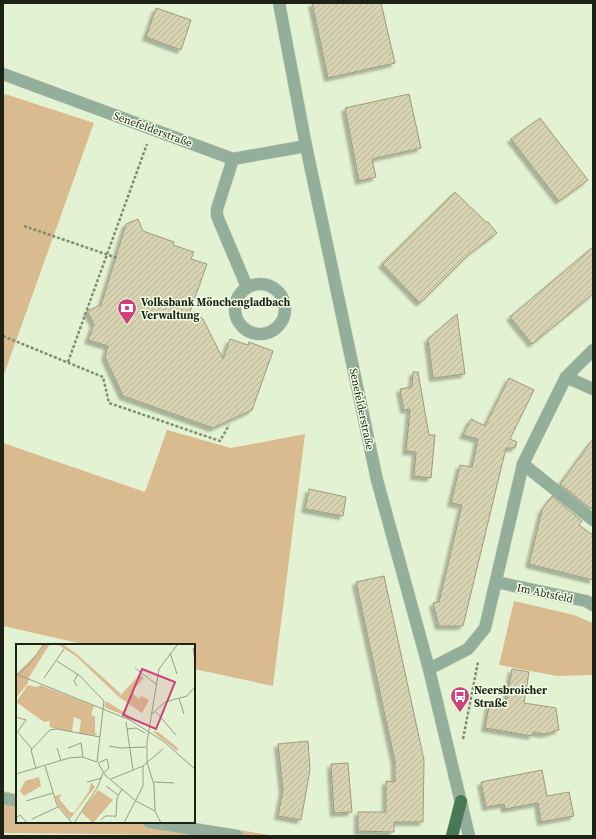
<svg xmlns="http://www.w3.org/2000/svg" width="596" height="839" font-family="'Source Serif 4',serif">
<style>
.grass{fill:#dabb90}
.building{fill:url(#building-hatch);stroke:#9e9a7b;filter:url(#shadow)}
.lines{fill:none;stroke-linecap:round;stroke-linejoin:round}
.minor-casing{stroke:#bfcdb0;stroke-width:13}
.major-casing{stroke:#bfcdb0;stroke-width:13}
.path{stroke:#818b76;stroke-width:2.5;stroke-dasharray:3 2;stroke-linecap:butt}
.minor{stroke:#93ae9a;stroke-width:12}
.major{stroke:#477956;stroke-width:12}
.labels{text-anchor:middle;stroke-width:3;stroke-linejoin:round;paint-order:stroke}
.street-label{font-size:11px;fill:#1d2217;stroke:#f2fee5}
.poi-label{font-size:11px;font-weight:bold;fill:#1d2217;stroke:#f2fee5;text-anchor:start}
.inset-road{fill:none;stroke:#949f87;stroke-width:1}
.view{fill:#cd4379;fill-opacity:0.15;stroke:#cd4379;stroke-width:2}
.inset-edge{fill:none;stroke:#1d2217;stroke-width:2}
</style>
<defs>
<pattern id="building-hatch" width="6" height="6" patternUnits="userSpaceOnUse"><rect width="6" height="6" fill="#d7d3b2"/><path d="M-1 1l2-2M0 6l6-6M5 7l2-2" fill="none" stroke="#b8b598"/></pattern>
<filter id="shadow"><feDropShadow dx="-3.5" dy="3.5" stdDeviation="1" flood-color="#0004"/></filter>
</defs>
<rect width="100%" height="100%" fill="#e3f2d2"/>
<g class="grass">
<polygon points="5,94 94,123 3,377 3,100"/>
<polygon points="167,430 231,448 305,434 273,686 194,669 194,645 87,645 3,626 3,443 145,492"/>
<polygon points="514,601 574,615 593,623 593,675 557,676 499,665"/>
<polygon points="3,791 17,794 17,822 190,822 275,836 3,833"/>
</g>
<g class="building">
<polygon points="312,3 381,3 395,63 328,78"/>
<polygon points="156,8 191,20 181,50 146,37"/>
<polygon points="409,94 421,148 372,159 376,177 359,181 345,108"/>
<polygon points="540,118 588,180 559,201 511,139"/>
<polygon points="455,192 486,222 488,222 497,233 469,254 420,303 382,264"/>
<polygon points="138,219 143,231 174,242 173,245 194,252 191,259 207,264 190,312 203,319 223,359 230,339 248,345 249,342 273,351 252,410 213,428 123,396 105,357 108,346 88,340 94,324 87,311 101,305 126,224"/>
<polygon points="593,247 593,294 532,344 510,317"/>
<polygon points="457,314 465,374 433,378 428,339"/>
<polygon points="413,372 418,372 429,435 435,435 431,478 414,476 416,452 406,451 410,409 404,410 400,389 412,387"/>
<polygon points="509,378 534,390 510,439 517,442 515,448 506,448 463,626 439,626 433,603 439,602 462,505 451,503 460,465 472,467 478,439 463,435 471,419 485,426"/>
<polygon points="593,439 593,506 591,509 560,484"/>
<polygon points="309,489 346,497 343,516 305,509"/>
<polygon points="552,496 582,521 579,525 593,535 593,580 529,564 542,510"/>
<polygon points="384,576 424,760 423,822 394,822 394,832 358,831 358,812 386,812 386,781 395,782 395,762 356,582"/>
<polygon points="512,669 529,672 524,703 556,708 559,730 545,734 533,732 532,736 485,728 490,700 506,703"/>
<polygon points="308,741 310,770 301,820 278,816 283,790 278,744"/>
<polygon points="348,763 352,812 334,813 331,764"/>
<polygon points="542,770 547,796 569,792 574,816 541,822 538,803 505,809 504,804 486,807 481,782"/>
</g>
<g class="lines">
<g class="minor-casing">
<g id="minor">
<polyline points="279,3 306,146 377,480 429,669 469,836"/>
<polyline points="3,74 233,159 306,146"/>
<polyline points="233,159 217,209 217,216 247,287"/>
<circle cx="260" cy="309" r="25"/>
<polyline points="566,377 593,389"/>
<polyline points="523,464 593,520"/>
<polyline points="496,582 586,601 593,605"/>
<polyline points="429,669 468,649 485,628 523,464 566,377 593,350"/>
<polyline points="3,798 17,801"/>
<polyline points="149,822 237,836"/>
</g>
</g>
<g class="major-casing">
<polyline id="major" points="452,836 461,801"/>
</g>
<g class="path">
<polyline points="24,226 117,258"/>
<polyline points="3,336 103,377 109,403 220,441 229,425"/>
<polyline points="68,362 147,144"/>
<polyline points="463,739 478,662"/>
</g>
<use href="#minor" class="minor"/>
<use href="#major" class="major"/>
</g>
<defs>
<g id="bank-pin" transform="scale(1)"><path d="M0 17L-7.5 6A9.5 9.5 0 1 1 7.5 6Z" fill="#cd4379" stroke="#f2fee5"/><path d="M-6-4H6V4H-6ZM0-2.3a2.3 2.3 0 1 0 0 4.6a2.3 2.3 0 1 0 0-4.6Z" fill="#fff"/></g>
<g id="bus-pin" transform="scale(1)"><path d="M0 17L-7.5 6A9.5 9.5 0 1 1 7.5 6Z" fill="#cd4379" stroke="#f2fee5"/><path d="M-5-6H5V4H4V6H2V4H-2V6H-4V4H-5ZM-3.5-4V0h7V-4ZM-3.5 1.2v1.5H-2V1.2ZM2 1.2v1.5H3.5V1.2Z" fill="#fff"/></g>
</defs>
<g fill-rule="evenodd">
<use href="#bank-pin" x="127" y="308"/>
<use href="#bus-pin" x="460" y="696"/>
</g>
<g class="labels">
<g class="street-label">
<text transform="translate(153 129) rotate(20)" y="4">Senefelderstraße</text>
<text transform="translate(362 409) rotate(78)" y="4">Senefelderstraße</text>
<text transform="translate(545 593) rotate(12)" y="4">Im Abtsfeld</text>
</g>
<g class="poi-label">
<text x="141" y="306">Volksbank Mönchengladbach<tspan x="141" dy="13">Verwaltung</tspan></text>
<text x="474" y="694">Neersbroicher<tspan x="474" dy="13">Straße</tspan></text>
</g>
</g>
<g transform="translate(16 644)">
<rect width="179" height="179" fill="#e3f2d2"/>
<path d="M124,30L128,34L115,48L123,55L125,52L133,56L126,69L103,53ZM12,41L22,43L24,41L78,62L75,71L79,72V89L82,91L63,90L65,76L58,73L56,88L36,84L33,82L34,77L28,78L0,58ZM90,57L122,77L88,63ZM136,87L142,88L162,104L161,107Z" fill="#dabb90"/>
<path d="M25,0H34L13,33L12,39L0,54V30L21,10L27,2ZM41,0H47L63,12L105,50L103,53L61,13Z" fill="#dabb90"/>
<path d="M82,146L97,156L77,179L65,168Z" fill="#dabb90"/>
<path d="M23,133L25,142L8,152L4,147L9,137ZM75,138L79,143L54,175L42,161L39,152L46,150L43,155L54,168L58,169L73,147Z" fill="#dabb90"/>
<path class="inset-road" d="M177,4L179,17M154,9L161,30M41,17L64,32L88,57L81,118M119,24L140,40M0,30L114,76L147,97L179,125M0,32L12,22L28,0M28,34L48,5M61,42L58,37L62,30M163,54L168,70M140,68L160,91M135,71L149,58L171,52L179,43M0,73L10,76L2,87M110,78L117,126M111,85L120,84L129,89M0,86L16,105M93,102L104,104L130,103M41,104L45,117M52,104L65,99L67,113M82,119L89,131L120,157L139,167L145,179M29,122L41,161L56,179M20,125L15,106L34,86L41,85L84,93M0,130L53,114L66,113L81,118M95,135L127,122L147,105M71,138L86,134M138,138L158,139M90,142L102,151M10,157L37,149M139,167L138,141L131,118V98L143,25L162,0M99,171L98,173L100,172L101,154L106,145M0,174L4,171L11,179M16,175L42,163M85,176L89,172H97M58,179L81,144L87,129L93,124L91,115L82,119M108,179L127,142V122"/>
<path class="view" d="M126,25L159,38L140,85L107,71Z"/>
<rect width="179" height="179" class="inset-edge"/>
</g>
<rect width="596" height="839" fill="none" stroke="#1d2217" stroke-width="8"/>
</svg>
